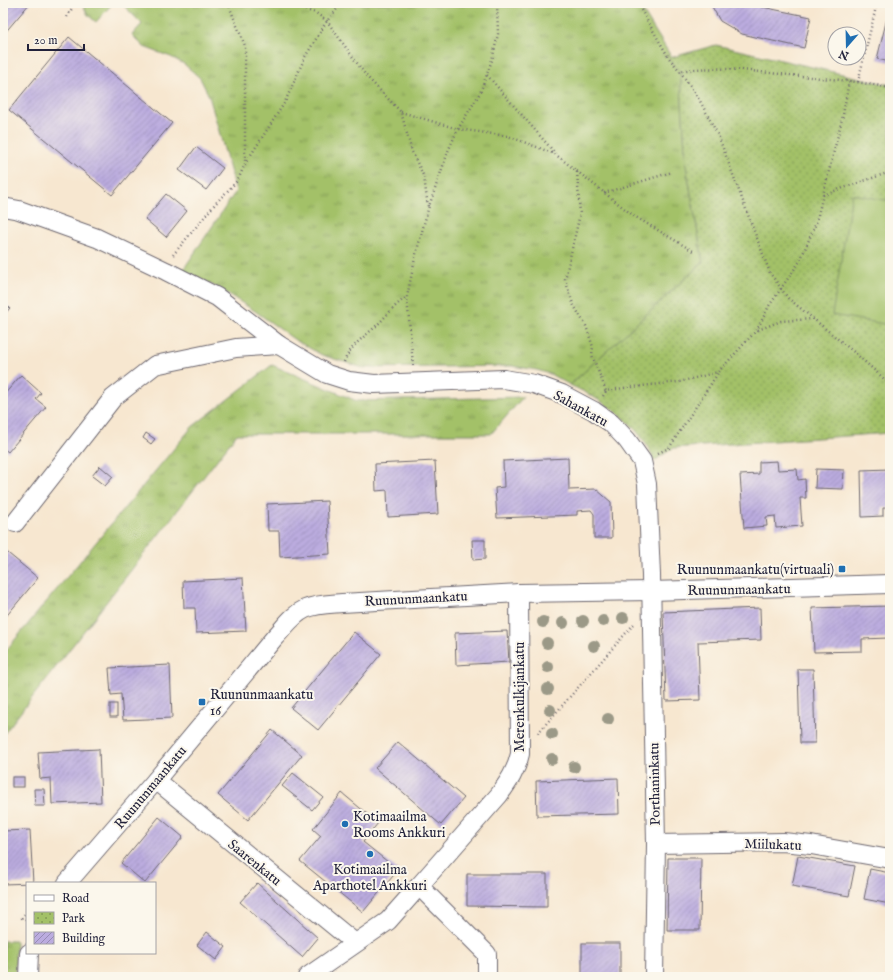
<svg xmlns="http://www.w3.org/2000/svg" width="893" height="980" font-family="'IM FELL English',serif">
<style>
.grass{fill:url(#grass-tufts);stroke:#627252}
.park{fill:url(#park-dots);stroke:#627252}
.pitch{fill:#a3c168;stroke:#627252}
.building{fill:url(#building-hatch)}
.lines{fill:none;stroke-linecap:round;stroke-linejoin:round}
.minor-casing{stroke:#6d676f;stroke-width:20}
.path{stroke:#6d676f;stroke-width:2.5;stroke-dasharray:1 3;stroke-linecap:butt}
.minor{stroke:#fff;stroke-width:18}
.tree{fill:#9b9987}
.poi-dot{fill:#1f6fb2;stroke:#fbf7ec;stroke-width:1.5}
.labels{text-anchor:middle;stroke-width:4;stroke-linejoin:round;paint-order:stroke}
.street-label{font-size:14px;fill:#22223b;stroke:#fbf7ec}
.poi-label{font-size:14px;fill:#22223b;stroke:#fbf7ec;text-anchor:start}
</style>
<defs>
<pattern id="grass-tufts" width="24" height="20" patternUnits="userSpaceOnUse"><rect width="24" height="20" fill="#a3c168"/><path d="M3 7l-1-3M5 7V3M7 7l1-3M15 17l-1-3M17 17v-4M19 17l1-3" fill="none" stroke="#849c57"/></pattern>
<pattern id="park-dots" width="8" height="8" patternUnits="userSpaceOnUse"><rect width="8" height="8" fill="#a3c168"/><path d="M2 2h.1M6 6h.1" fill="none" stroke="#849c57" stroke-width="1.8" stroke-linecap="round"/></pattern>
<pattern id="building-hatch" width="6" height="6" patternUnits="userSpaceOnUse"><rect width="6" height="6" fill="#bbacdf"/><path d="M-1 1l2-2M0 6l6-6M5 7l2-2" fill="none" stroke="#988cb6"/></pattern>
</defs>
<rect width="100%" height="100%" fill="#fbf7ec"/>
<filter id="ink" filterUnits="userSpaceOnUse"><feTurbulence type="fractalNoise" baseFrequency=".025" numOctaves="2"/><feDisplacementMap in="SourceGraphic" scale="8" xChannelSelector="R" yChannelSelector="G"/><feConvolveMatrix kernelMatrix="1 2 1 2 8 2 1 2 1" color-interpolation-filters="sRGB"/></filter>
<filter id="wash" filterUnits="userSpaceOnUse"><feTurbulence type="fractalNoise" baseFrequency=".012" numOctaves="4" result="noise"/><feDisplacementMap in="SourceGraphic" scale="16" xChannelSelector="R" yChannelSelector="G"/><feGaussianBlur stdDeviation="0.9" result="paint"/><feColorMatrix in="noise" values="0 0 0 0 0 0 0 0 0 0 0 0 0 0 0 0 0 1.4 0 .05"/><feComposite in="paint" operator="in"/></filter>
<g filter="url(#wash)">
<rect width="100%" height="100%" fill="#f7e7d0"/>
<g class="grass">
<polygon points="82,3 113,3 96,22 88,15"/>
<polygon points="121,3 638,3 680,71 686,165 703,262 570,385 550,374 537,370 512,366 363,368 322,355 295,340 255,311 220,289 183,270 236,191 209,96 200,78 184,64 171,57 144,47 132,35 142,24"/>
<polygon points="272,365 357,401 523,397 491,434 237,434 3,735 3,654 192,427"/>
<polygon points="3,941 16,941 15,977 3,977"/>
</g>
<path class="park" d="M716,45L890,85V433L673,448L654,461C642,425 603,400 570,385L703,262L686,165L680,71L669,58Z"/>
<polygon class="pitch" points="852,194 890,201 890,325 832,315"/>
<g id="blocks">
<g class="building">
<polygon points="3,3 30,3 3,35"/>
<polygon points="710,3 756,3 762,7 811,17 804,48 742,34 720,21"/>
<polygon points="889,10 890,10 890,62 877,59"/>
<polygon points="69,37 172,123 112,195 9,110"/>
<polygon points="196,147 223,168 206,190 179,170"/>
<polygon points="166,194 187,211 166,237 145,219"/>
<polygon points="3,302 10,308 3,316"/>
<polygon points="21,375 41,393 36,399 46,407 8,452 3,448 3,432 6,429 3,426 3,396"/>
<polygon points="146,433 155,439 151,444 143,438"/>
<polygon points="568,458 569,490 596,489 611,502 612,538 594,538 594,514 591,510 577,511 577,515 497,518 495,488 504,487 503,461"/>
<polygon points="435,461 438,514 388,517 387,490 376,491 375,464"/>
<polygon points="777,461 778,470 797,469 798,480 805,479 806,498 800,498 802,526 776,528 775,516 766,517 767,526 744,528 740,475 759,474 759,462"/>
<polygon points="100,466 113,477 105,486 92,476"/>
<polygon points="816,469 844,470 843,489 815,488"/>
<polygon points="890,469 890,508 883,508 883,516 862,517 861,470"/>
<polygon points="327,501 330,554 280,557 279,531 268,531 267,504"/>
<polygon points="472,540 485,540 485,559 473,560"/>
<polygon points="3,549 38,578 3,620"/>
<polygon points="243,578 246,631 196,633 195,608 184,608 183,581"/>
<polygon points="890,606 890,641 888,641 888,638 862,639 862,651 814,652 812,608"/>
<polygon points="760,608 761,640 698,642 700,700 666,701 663,612"/>
<polygon points="507,631 509,662 456,665 455,633"/>
<polygon points="354,632 381,654 318,730 291,708"/>
<polygon points="170,665 172,718 123,720 121,694 111,695 109,668"/>
<polygon points="798,669 813,669 815,743 800,743"/>
<rect x="110" y="704" width="7" height="13"/>
<polygon points="272,730 302,755 248,820 218,795"/>
<polygon points="398,742 464,798 441,825 375,768"/>
<polygon points="99,749 101,802 52,804 51,778 40,779 38,752"/>
<polygon points="293,773 323,797 312,810 282,786"/>
<rect x="12" y="777" width="12" height="10"/>
<polygon points="618,778 619,814 537,816 536,781"/>
<polygon points="34,789 44,789 45,806 35,806"/>
<polygon points="342,793 378,823 363,842 398,870 363,912 300,861 321,836 313,829"/>
<polygon points="159,817 183,837 145,883 121,863"/>
<polygon points="30,830 33,883 3,884 3,831"/>
<polygon points="798,856 855,866 849,896 792,886"/>
<polygon points="668,858 701,858 700,930 667,930"/>
<polygon points="870,869 890,873 890,904 864,899"/>
<polygon points="467,874 547,874 547,907 467,906"/>
<polygon points="257,883 318,938 302,957 240,902"/>
<polygon points="207,932 226,947 216,960 197,945"/>
<rect x="582" y="943" width="38" height="34"/>
</g>
</g>
</g>
<g filter="url(#ink)">
<use href="#blocks" fill-opacity="0" stroke="#6d676f" stroke-width="1"/>
<g class="lines">
<g class="minor-casing">
<g id="minor">
<polyline points="3,207 19,210 97,238 166,271 217,297 279,345 327,374 349,381 374,384 504,379 534,384 562,394 594,411 611,423 627,440 642,461 647,484 651,575 656,844 654,977"/>
<polyline points="15,523 113,398 155,365 236,348 279,345"/>
<polyline points="156,780 355,943"/>
<polyline points="656,844 783,842 811,845 890,859"/>
<path d="M67,883L156,780L275,637C284,628 292,615 305,609C316,604 330,604 342,603L519,593L651,591L890,584"/>
<polyline points="28,977 29,953"/>
<polyline points="307,977 388,921 419,886"/>
<path d="M487,977V954L419,886L499,795C509,781 516,771 520,754L519,593"/>
</g>
</g>
<g class="path">
<polyline points="228,3 245,46 245,163"/>
<polyline points="291,3 299,8 316,13 327,21 367,77 401,112 412,152 424,177 428,207"/>
<polyline points="637,3 669,58 680,71"/>
<polyline points="67,17 75,3"/>
<polyline points="487,75 555,153"/>
<polyline points="858,82 877,3"/>
<path d="M890,88C854,80 817,78 780,74C746,71 714,65 680,71L700,101L718,135L770,273L788,298L855,353L890,384"/>
<polyline points="401,112 458,129 508,136 555,154 634,216 693,251"/>
<polyline points="577,172 580,214 565,279 573,304 586,326 593,347 592,355 606,391"/>
<polyline points="604,193 672,172"/>
<polyline points="823,195 890,172"/>
<polyline points="173,255 215,204 238,180 245,164 285,102 305,57 327,21 342,3"/>
<polyline points="758,330 781,321 813,319"/>
<path d="M344,362C350,346 363,338 375,327C387,316 393,306 407,297"/>
<polyline points="413,365 407,297 415,258 428,209 449,149 458,129 480,93 492,60 498,34 497,3"/>
<polyline points="603,396 606,391 623,388 679,382 718,372 757,330 769,306 800,261 816,223 843,115 849,81"/>
<polyline points="658,453 669,448 718,373"/>
<polyline points="538,733 634,624"/>
<polyline points="27,911 22,918 27,921"/>
</g>
<use href="#minor" class="minor"/>
</g>
<g class="tree">
<circle cx="623" cy="618" r="6"/>
<circle cx="583" cy="621" r="6"/>
<circle cx="603" cy="621" r="6"/>
<circle cx="543" cy="622" r="6"/>
<circle cx="563" cy="623" r="6"/>
<circle cx="547" cy="643" r="6"/>
<circle cx="594" cy="646" r="6"/>
<circle cx="548" cy="667" r="6"/>
<circle cx="548" cy="689" r="6"/>
<circle cx="550" cy="710" r="6"/>
<circle cx="608" cy="719" r="6"/>
<circle cx="552" cy="734" r="6"/>
<circle cx="552" cy="759" r="6"/>
<circle cx="574" cy="767" r="6"/>
</g>
</g>
<g class="poi-dot">
<rect x="838" y="565" width="8" height="8" rx="2"/>
<rect x="198" y="698" width="8" height="8" rx="2"/>
<circle cx="345" cy="824" r="4"/>
<circle cx="370" cy="854" r="4"/>
</g>
<g class="labels">
<g class="street-label">
<text transform="translate(581 408) rotate(29)" y="5">Sahankatu</text>
<text transform="translate(739 589) rotate(-1)" y="5">Ruununmaankatu</text>
<text transform="translate(416 598) rotate(-3)" y="5">Ruununmaankatu</text>
<text transform="translate(519 697) rotate(-90)" y="5">Merenkulkijankatu</text>
<text transform="translate(654 784) rotate(-91)" y="5">Porthaninkatu</text>
<text transform="translate(150 787) rotate(-50)" y="5">Ruununmaankatu</text>
<text transform="translate(773 844) rotate(2)" y="5">Miilukatu</text>
<text transform="translate(255 862) rotate(39)" y="5">Saarenkatu</text>
</g>
<g class="poi-label">
<text x="834" y="574" text-anchor="end">Ruununmaankatu(virtuaali)</text>
<text x="210" y="699">Ruununmaankatu<tspan x="210" dy="16">16</tspan></text>
<text x="353" y="821">Kotimaailma<tspan x="353" dy="16">Rooms Ankkuri</tspan></text>
<text x="370" y="874" text-anchor="middle">Kotimaailma<tspan x="370" dy="16">Aparthotel Ankkuri</tspan></text>
</g>
</g>
<rect width="893" height="980" fill="none" stroke="#fbf7ec" stroke-width="16"/>
<rect x="26" y="882" width="130" height="72" fill="#fbf7ec" stroke="#a4a2a5"/>
<rect x="34" y="895" width="20" height="6" fill="#ffffff" stroke="#a4a2a5"/>
<text x="62" y="902" font-size="12" fill="#22223b">Road</text>
<rect x="34" y="912" width="20" height="12" fill="url(#park-dots)" stroke="#a4a2a5"/>
<text x="62" y="922" font-size="12" fill="#22223b">Park</text>
<rect x="34" y="932" width="20" height="12" fill="url(#building-hatch)" stroke="#a4a2a5"/>
<text x="62" y="942" font-size="12" fill="#22223b">Building</text>
<g transform="translate(847 46) rotate(200)"><circle r="19" fill="#fbf7ec" stroke="#a4a2a5"/>
<path d="M0-3L7 15L0 10L-7 15Z" fill="#1f6fb2"/>
<text y="-6" font-size="11" font-weight="bold" text-anchor="middle" fill="#22223b">N</text>
</g>
<path d="M28 44v6h56v-6" fill="none" stroke="#22223b" stroke-width="2"/>
<text x="34" y="44" font-size="12" fill="#22223b" stroke="#fbf7ec" stroke-width="3" paint-order="stroke">20 m</text>
</svg>
